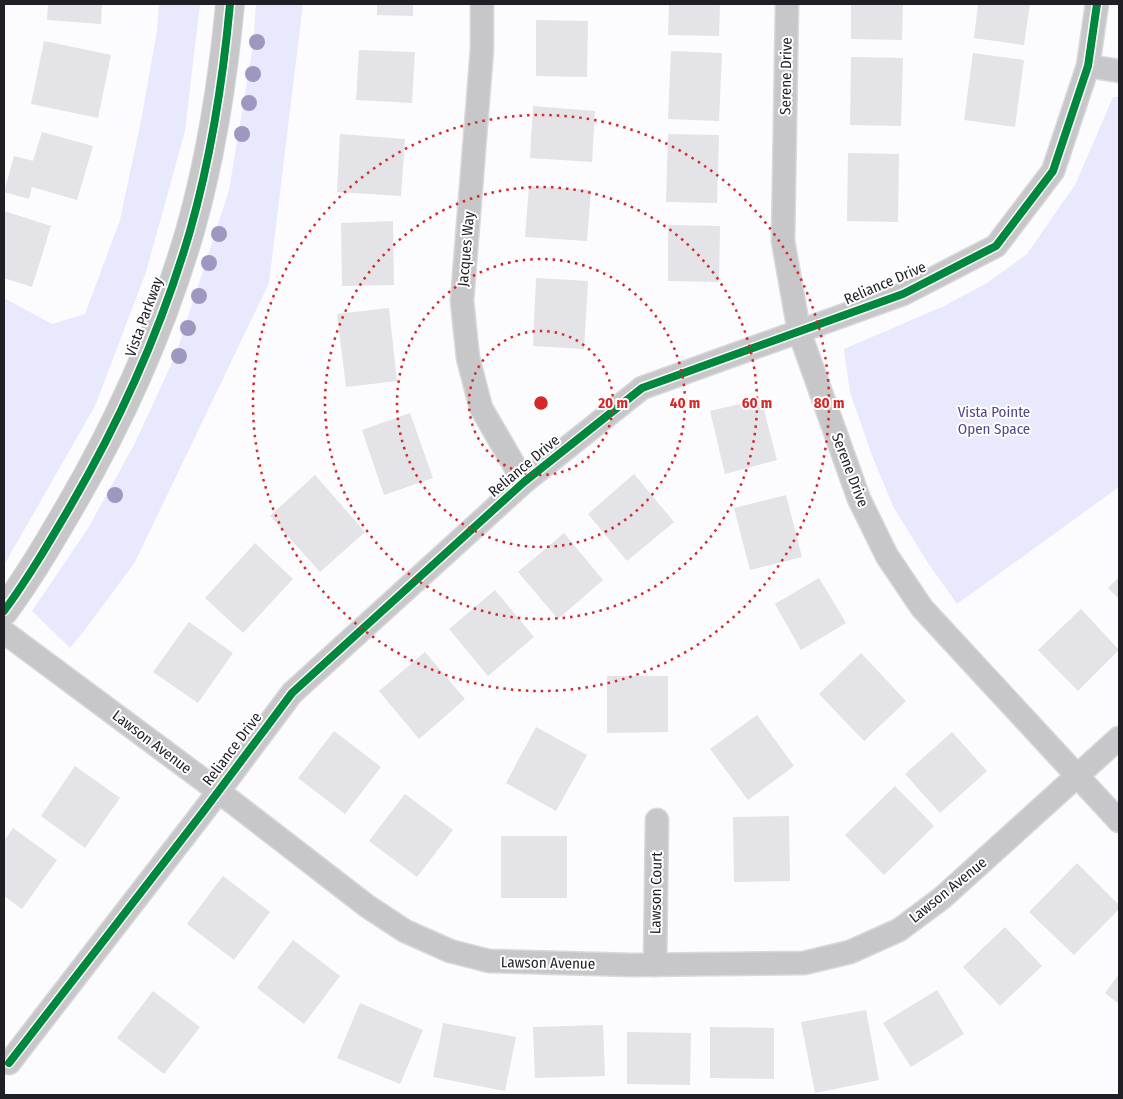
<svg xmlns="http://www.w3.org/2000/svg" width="1123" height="1099" font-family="'Fira Sans Condensed',sans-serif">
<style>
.green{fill:#e9e9fd}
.building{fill:#e3e3e8}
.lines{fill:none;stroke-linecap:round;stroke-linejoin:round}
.minor-casing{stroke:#d9d9db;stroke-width:25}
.tertiary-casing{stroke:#d9d9db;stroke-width:30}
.minor{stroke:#c7c7c9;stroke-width:22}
.tertiary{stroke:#c7c7c9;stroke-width:28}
.cycleway-casing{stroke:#fff;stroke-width:11}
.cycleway{stroke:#00873e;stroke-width:8}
.tree{fill:#9e98c0}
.ring{fill:none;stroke:#d62828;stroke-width:2.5;stroke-dasharray:2.5 5}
.labels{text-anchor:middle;stroke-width:4;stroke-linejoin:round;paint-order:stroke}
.street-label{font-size:15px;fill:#1f1f26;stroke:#fff}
.park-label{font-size:15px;fill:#51478e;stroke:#fff}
.centre{fill:#d62828;stroke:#fff;stroke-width:2.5}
.ring-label{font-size:15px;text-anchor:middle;font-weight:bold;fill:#d62828;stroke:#fff;stroke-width:4;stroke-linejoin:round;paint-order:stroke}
</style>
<rect width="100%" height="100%" fill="#fcfcfe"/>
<g class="green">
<polygon points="159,4 200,4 185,131 146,272 95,406 4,565 4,298 52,324 85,314 120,220 141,121 157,31"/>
<polygon points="256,4 303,4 269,283 135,562 87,627 70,648 32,611 87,530 135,443 176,354 229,190 253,45"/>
<polygon points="1113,97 1119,97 1119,487 957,604 928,563 894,508 872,456 850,392 844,349 944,306 987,283 1027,254 1075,185"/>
</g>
<g class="building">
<polygon points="48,4 102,4 101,24 47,20"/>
<polygon points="377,4 413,4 413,16 377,15"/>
<polygon points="669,4 720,4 719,36 668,35"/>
<polygon points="851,4 903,4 902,40 851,39"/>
<polygon points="978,4 1030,4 1024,45 974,38"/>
<polygon points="536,20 588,21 587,77 536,76"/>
<polygon points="44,41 111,55 98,118 31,104"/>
<polygon points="359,50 415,52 412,103 356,100"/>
<polygon points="671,51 722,53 719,121 668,119"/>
<polygon points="973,53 1024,60 1015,127 964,120"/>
<polygon points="851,57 903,58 901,126 850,125"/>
<polygon points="533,106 595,111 592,162 530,158"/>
<polygon points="42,132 93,146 77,200 32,187 29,199 4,192 14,156 33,161"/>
<polygon points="340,134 405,139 401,196 337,192"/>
<polygon points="668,134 719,135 717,203 666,202"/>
<polygon points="848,153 899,154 898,222 847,221"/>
<polygon points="529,186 591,190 587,241 525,237"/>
<polygon points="4,211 51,226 32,287 4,278"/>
<polygon points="393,221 394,285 342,286 341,223"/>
<polygon points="668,225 720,226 719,282 668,281"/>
<polygon points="536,278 588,281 584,349 533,346"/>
<polygon points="389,308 397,381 346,387 337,314"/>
<polygon points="761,399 777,460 725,474 710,411"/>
<polygon points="410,413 433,478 384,495 362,430"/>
<polygon points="634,474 674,522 627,561 588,514"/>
<polygon points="315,475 365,532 320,572 270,516"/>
<polygon points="786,495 802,557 750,570 734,508"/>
<polygon points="564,533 603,580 558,619 518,572"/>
<polygon points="255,543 293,579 243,633 205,598"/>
<polygon points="1119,577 1119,599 1108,588"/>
<polygon points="819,578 846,623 801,650 775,604"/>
<polygon points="495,590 534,637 488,676 449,629"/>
<polygon points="1081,609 1119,650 1078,691 1038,650"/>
<polygon points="189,622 233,653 198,703 153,672"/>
<polygon points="425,652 465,699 419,739 379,691"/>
<polygon points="861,653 906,701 864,741 819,694"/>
<polygon points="607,676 668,676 668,732 607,733"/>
<polygon points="757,715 794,766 748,800 710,749"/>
<polygon points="536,727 587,755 556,811 506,783"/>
<polygon points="334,731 381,767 345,814 298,778"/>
<polygon points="952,732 987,771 940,813 905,774"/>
<polygon points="75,766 120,798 85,848 41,816"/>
<polygon points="895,786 934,826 884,875 845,835"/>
<polygon points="405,794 453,830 417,877 369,841"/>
<polygon points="789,816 790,881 734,882 733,817"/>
<polygon points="13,828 57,860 22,909 4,896 4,841"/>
<rect x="501" y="836" width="66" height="62"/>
<polygon points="1077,863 1119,905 1119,909 1074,955 1029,912"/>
<polygon points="223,876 270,912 234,960 187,924"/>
<polygon points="1005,927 1042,966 1000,1006 963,967"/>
<polygon points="293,940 340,976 304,1024 257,988"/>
<polygon points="1119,974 1119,1004 1105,993"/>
<polygon points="937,990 964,1034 911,1067 883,1023"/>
<polygon points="153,991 200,1027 164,1074 117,1038"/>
<polygon points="360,1003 423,1030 400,1084 337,1058"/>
<polygon points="866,1010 879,1080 815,1093 801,1022"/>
<polygon points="443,1023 516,1037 505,1091 433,1077"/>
<polygon points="603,1025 605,1076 535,1078 533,1027"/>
<polygon points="710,1027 774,1028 774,1079 710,1078"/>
<polygon points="627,1032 691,1033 690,1085 627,1084"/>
</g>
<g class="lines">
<g class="minor-casing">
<g id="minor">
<polyline points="482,4 482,49 462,301 468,358 481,408 524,482"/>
<polyline points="787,4 783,241 799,331 859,499 887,556 922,608 1119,821"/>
<polyline points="1088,66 1119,71"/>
<polyline points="4,632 218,791 367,906 405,931 450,951 489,961 632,965 804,963 850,952 899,930 942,898 1119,738"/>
<polyline points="655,965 657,820"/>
<polyline points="9,1063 203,812 292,693 524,482 642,388 903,294 996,246 1053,171 1088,66 1097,4"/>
</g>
</g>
<g class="tertiary-casing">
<path id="tertiary" d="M4,611C29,577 50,541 71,505C121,419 162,327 190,231C211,157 223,80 230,4"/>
</g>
<use href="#minor" class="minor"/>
<use href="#tertiary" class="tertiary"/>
<g class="cycleway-casing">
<g id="cycleway">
<path d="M4,611C29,577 50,541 71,505C121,419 162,327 190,231C211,157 223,80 230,4"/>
<polyline points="9,1063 203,812 292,693 524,482 642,388 903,294 996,246 1053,171 1088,66 1097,4"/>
</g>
</g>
<use href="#cycleway" class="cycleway"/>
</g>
<g class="tree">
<circle cx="257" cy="42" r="8"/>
<circle cx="253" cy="74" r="8"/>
<circle cx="249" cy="103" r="8"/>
<circle cx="242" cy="134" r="8"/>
<circle cx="219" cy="234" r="8"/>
<circle cx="209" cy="263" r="8"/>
<circle cx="199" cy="296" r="8"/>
<circle cx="188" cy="328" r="8"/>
<circle cx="179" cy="356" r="8"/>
<circle cx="115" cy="495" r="8"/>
</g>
<g class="ring">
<circle cx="541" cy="403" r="72"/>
<circle cx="541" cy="403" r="144"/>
<circle cx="541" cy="403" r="216"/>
<circle cx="541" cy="403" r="288"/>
</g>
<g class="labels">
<g class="street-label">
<text transform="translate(786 76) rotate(-89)" y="5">Serene Drive</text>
<text transform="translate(466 249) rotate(-85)" y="5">Jacques Way</text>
<text transform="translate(885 283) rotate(-23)" y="5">Reliance Drive</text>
<text transform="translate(144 317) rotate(-70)" y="5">Vista Parkway</text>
<text transform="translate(524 466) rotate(-40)" y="5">Reliance Drive</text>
<text transform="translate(850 470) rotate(69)" y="5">Serene Drive</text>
<text transform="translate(152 742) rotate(37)" y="5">Lawson Avenue</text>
<text transform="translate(232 749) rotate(-53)" y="5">Reliance Drive</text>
<text transform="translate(948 890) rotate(-39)" y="5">Lawson Avenue</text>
<text transform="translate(656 893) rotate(-89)" y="5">Lawson Court</text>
<text transform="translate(548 963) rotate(1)" y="5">Lawson Avenue</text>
</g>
<g class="park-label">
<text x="994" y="417">Vista Pointe<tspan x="994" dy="17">Open Space</tspan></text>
</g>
</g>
<circle cx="541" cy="403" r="8" class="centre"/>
<g class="ring-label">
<text x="613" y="408">20 m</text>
<text x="685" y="408">40 m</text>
<text x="757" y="408">60 m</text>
<text x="829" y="408">80 m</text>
</g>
<rect width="1123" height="1099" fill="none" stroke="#1f1f26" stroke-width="10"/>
</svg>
